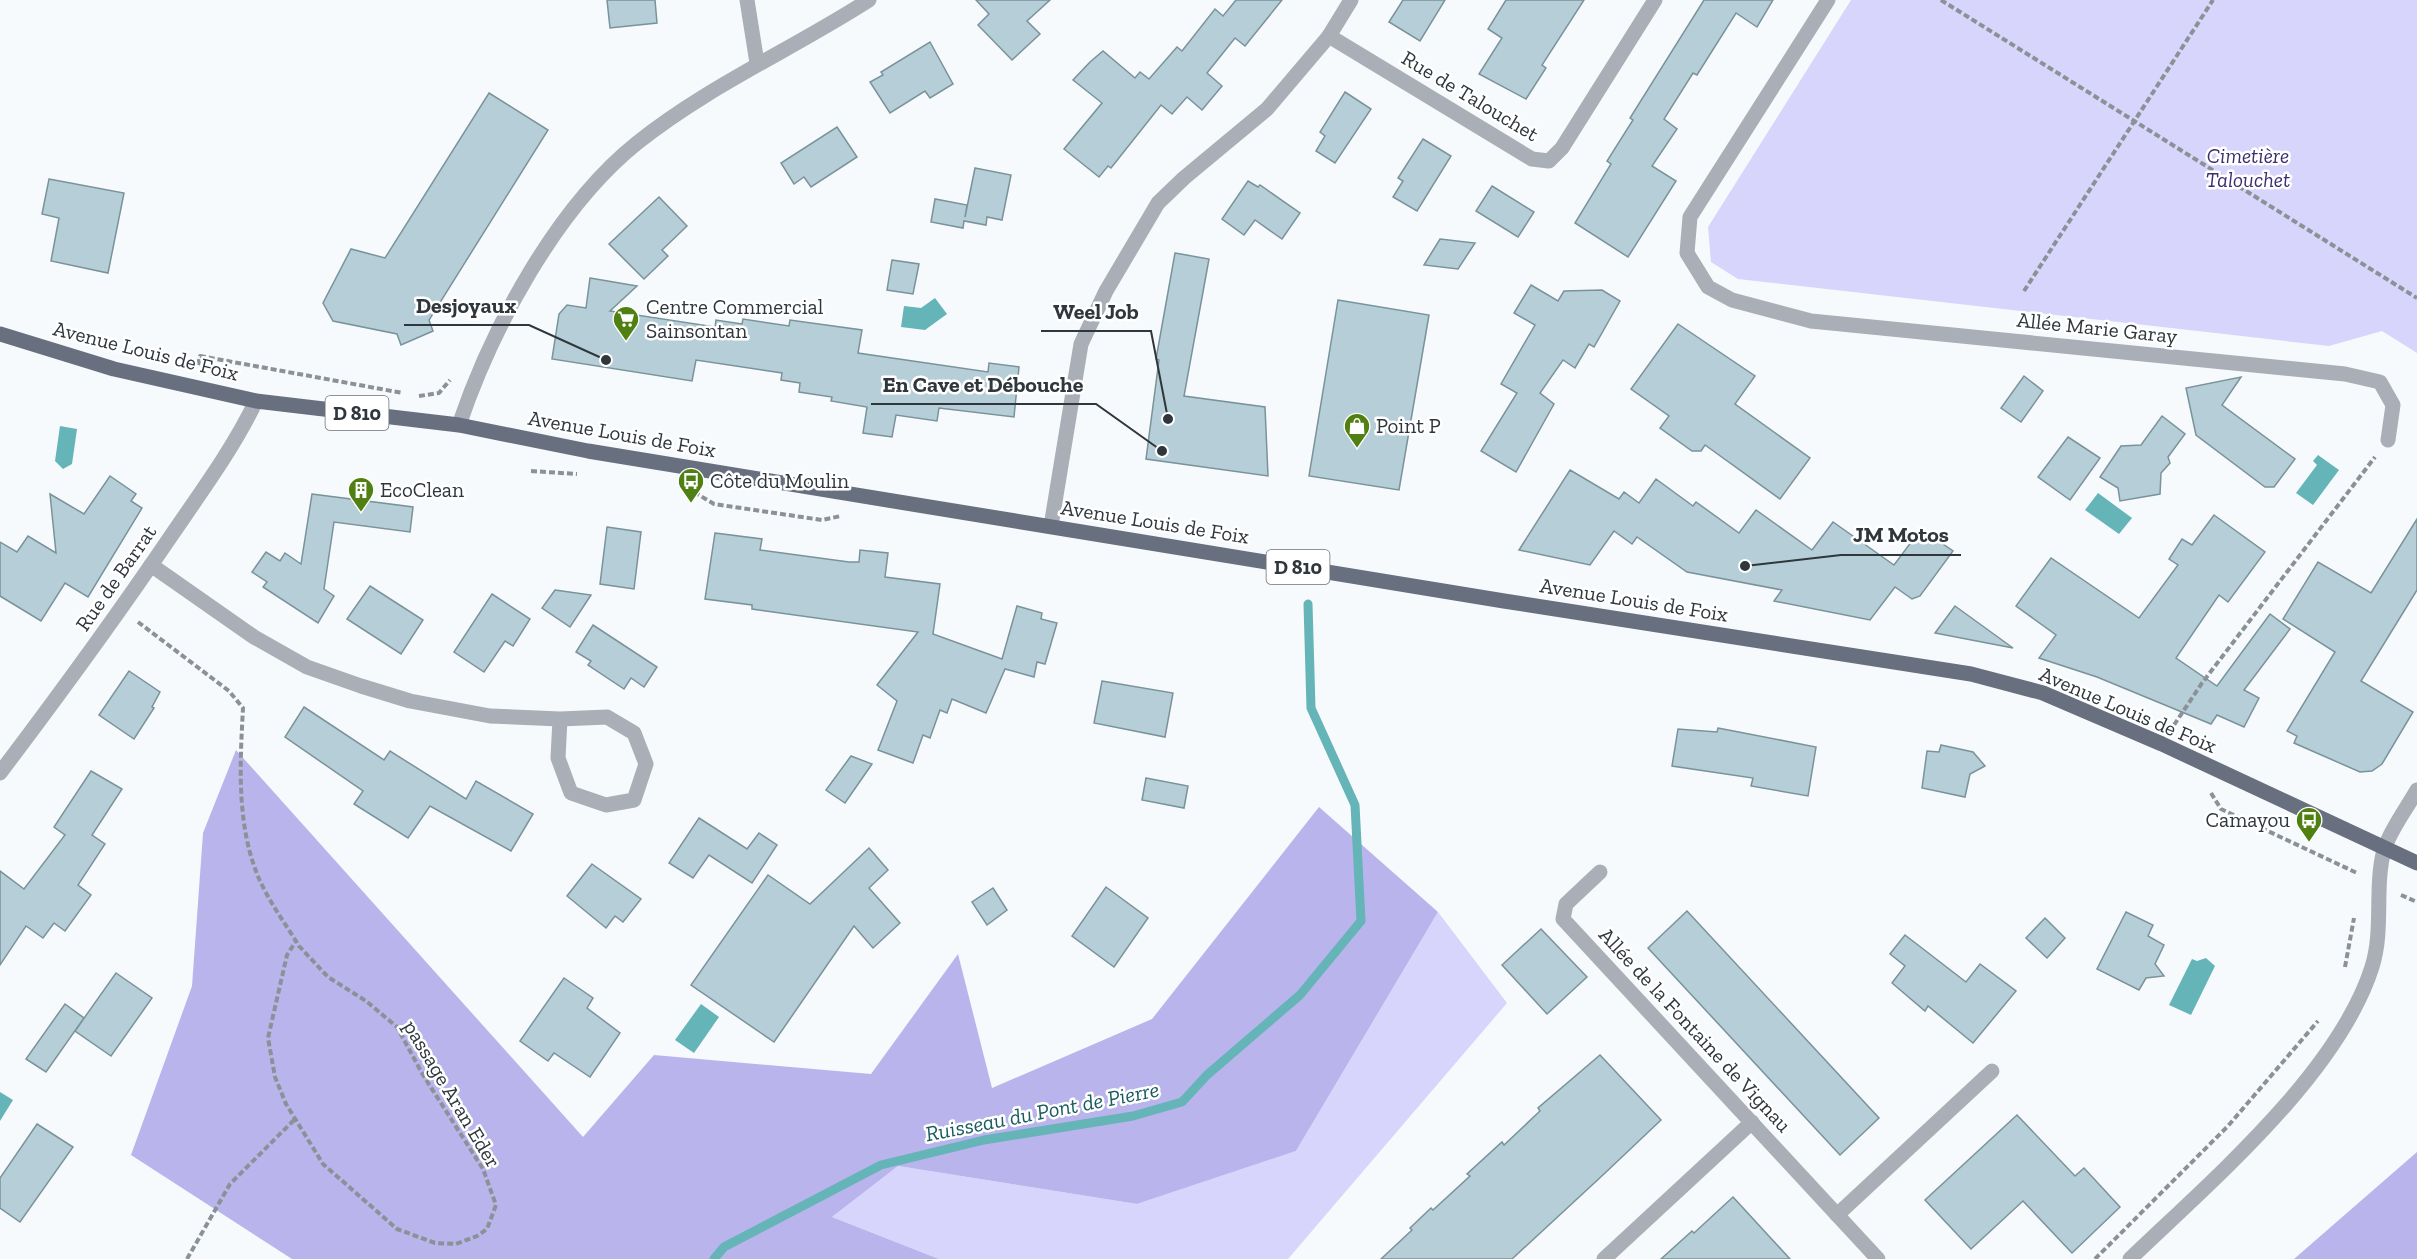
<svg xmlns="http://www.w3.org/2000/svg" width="2417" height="1259" font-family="'Zilla Slab',serif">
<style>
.green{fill:#d7d5fc}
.forest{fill:#b9b4ec}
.water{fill:#65b4b8}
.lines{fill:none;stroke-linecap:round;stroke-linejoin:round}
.stream{stroke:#65b4b8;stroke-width:9}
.building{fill:#b6ced7;stroke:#7a929a;stroke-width:1.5}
.path{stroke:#8b9196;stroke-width:4;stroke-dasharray:6 3;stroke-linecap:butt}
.street{stroke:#aaaeb6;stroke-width:15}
.primary{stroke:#686f7e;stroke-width:15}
.labels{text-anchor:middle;stroke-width:5;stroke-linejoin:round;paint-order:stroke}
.shield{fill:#fff;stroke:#6d7276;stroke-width:1.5}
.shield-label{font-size:20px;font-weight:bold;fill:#2f363c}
.street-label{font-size:21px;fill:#2f363c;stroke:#fff}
.park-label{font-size:21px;font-style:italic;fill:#3b2e70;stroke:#fff}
.poi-label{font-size:21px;fill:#2f363c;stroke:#fff;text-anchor:start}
.water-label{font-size:22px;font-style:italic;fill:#195c5f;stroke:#fff}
.leader{fill:none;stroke:#2f363c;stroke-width:2}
.callout-dot{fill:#2f363c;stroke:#fff;stroke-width:2}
.callout-label{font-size:22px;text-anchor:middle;font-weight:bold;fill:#2f363c;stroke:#fff;stroke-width:5;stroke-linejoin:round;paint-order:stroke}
</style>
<rect width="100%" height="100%" fill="#f6fafd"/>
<g class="green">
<polygon points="1851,0 2417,0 2417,353 2382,331 2329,346 1738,279 1711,262 1708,227"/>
<polygon points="1438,912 1507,1003 1288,1259 939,1259 832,1217 898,1166 1137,1204 1296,1151"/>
</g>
<g class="forest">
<polygon points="236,750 583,1137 654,1055 871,1074 958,954 992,1088 1152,1019 1319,807 1438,912 1296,1151 1137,1204 898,1166 832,1217 939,1259 292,1259 131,1155 192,986 203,833"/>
<polygon points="2417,1152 2417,1259 2294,1259"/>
</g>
<g class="water">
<polygon points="935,298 947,314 925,330 901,327 904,306 921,308"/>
<polygon points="60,426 77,429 72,464 63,469 55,461"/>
<polygon points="2318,455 2339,470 2313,505 2296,493 2317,465 2313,461"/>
<polygon points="2098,493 2132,518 2119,534 2085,510"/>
<polygon points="2206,958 2215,966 2191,1015 2169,1005 2192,959 2197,961"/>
<polygon points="701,1004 719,1017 694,1053 675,1040"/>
<polygon points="0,1092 13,1100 0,1121"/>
</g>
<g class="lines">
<polyline class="stream" points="714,1259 724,1247 881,1165 984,1140 1133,1116 1182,1102 1207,1075 1300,995 1361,921 1355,805 1311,708 1308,604"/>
</g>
<g class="building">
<polygon points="607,0 655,0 657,23 610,28"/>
<polygon points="976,0 1050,0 1027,21 1040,34 1012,60 978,25 989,14"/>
<polygon points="1236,0 1282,0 1245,46 1235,38 1207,73 1222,86 1202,110 1187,97 1172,114 1161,105 1111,168 1108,166 1099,177 1064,149 1102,103 1073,80 1090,62 1103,51 1135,78 1140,72 1149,79 1177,47 1182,51 1215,9 1223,16"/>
<polygon points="1403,0 1445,0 1420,41 1389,22"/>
<polygon points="1506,0 1584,0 1542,65 1546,68 1526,99 1479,74 1502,38 1488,29"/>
<polygon points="1704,0 1773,0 1757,27 1736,13 1697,75 1693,73 1664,119 1677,129 1652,166 1676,181 1628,257 1575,223 1611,164 1607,161 1633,120 1630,118"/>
<polygon points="930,42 953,84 930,98 925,91 890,113 870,82 883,75 881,72"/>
<polygon points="1345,92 1371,109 1335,163 1316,151 1325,136 1320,132"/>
<polygon points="489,93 548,130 429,320 433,331 401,345 397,334 333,321 323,303 351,249 385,258"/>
<polygon points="837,127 857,157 811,187 804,177 794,184 781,163"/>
<polygon points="1423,139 1451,156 1417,211 1393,197 1403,181 1398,178"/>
<polygon points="975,168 1011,175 1002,220 987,217 986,225 964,221 963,228 931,222 935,199 967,205 965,217"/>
<polygon points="49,179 124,193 108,273 51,261 59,218 42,214"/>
<polygon points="1248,181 1258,187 1260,185 1300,213 1282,239 1255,220 1244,235 1222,219"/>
<polygon points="1492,186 1534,212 1518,237 1476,211"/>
<polygon points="659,197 687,226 662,250 668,256 644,279 609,244"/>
<polygon points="1440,239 1475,243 1458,269 1424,265"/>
<polygon points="1175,253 1209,259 1184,396 1265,407 1268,476 1146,459 1159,360 1156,359"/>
<polygon points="892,260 919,264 913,294 887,290"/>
<polygon points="590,278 637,286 610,311 715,327 716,320 742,324 743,319 789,326 790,320 862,330 858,353 988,372 989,363 1019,367 1014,417 939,408 937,421 896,415 892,437 863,433 867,407 831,401 832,397 799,392 800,383 781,380 782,373 696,360 692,381 552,359 559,314 567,305 586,308"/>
<polygon points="1531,285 1558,301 1564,291 1602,290 1620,301 1594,347 1589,344 1575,368 1563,360 1540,393 1554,404 1516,472 1481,451 1517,393 1501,384 1535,325 1514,313"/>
<polygon points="1338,300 1429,315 1399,490 1309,476"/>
<polygon points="1678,324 1755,376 1735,404 1810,458 1780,499 1705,445 1701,451 1692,451 1660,428 1669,416 1631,389"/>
<polygon points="2024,376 2043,391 2021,422 2001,408"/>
<polygon points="2241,377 2222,405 2295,459 2274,487 2265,487 2196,435 2186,388"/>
<polygon points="2162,416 2185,434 2168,457 2170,463 2161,473 2160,494 2120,501 2118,488 2100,477 2121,446 2141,445"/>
<polygon points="2068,437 2100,458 2070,500 2038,477"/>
<polygon points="1570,470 1619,499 1624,492 1639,503 1656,479 1693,506 1696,502 1739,533 1756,510 1812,550 1833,522 1894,565 1921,529 1953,551 1920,596 1912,599 1895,587 1870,620 1774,601 1782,590 1687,572 1637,537 1632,544 1614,531 1590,565 1519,550"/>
<polygon points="110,476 136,494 131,501 142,508 88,597 65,583 41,621 0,596 0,542 17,552 28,536 56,553 50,494 84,514"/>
<polygon points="312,494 413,507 410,532 334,522 324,589 334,596 318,623 263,587 267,582 252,572 266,552 280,561 285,553 301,564"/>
<polygon points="2214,515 2265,552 2228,602 2219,595 2176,658 2217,686 2270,614 2290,629 2244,690 2259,698 2244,727 2217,715 2211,724 2097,677 2039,658 2056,635 2016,606 2051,558 2139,618 2178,565 2169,559 2182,539 2192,545"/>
<polygon points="2417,519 2417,590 2361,681 2413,712 2382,764 2372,771 2360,772 2294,743 2297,736 2287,731 2335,652 2283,619 2318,562 2371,593"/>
<polygon points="607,527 641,532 634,589 600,584"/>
<polygon points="715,533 762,539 760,550 849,562 859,562 860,550 888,553 885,577 940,584 933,634 1002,659 1017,606 1042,613 1041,619 1057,623 1045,664 1037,662 1034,677 1005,669 986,713 952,699 947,713 940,710 930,738 923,735 913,763 878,750 897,701 877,685 918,632 752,609 752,605 705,599"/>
<polygon points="370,586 423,620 401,654 347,619"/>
<polygon points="555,590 591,595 570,627 542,608"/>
<polygon points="492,594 530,619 513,646 505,641 484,672 454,652"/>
<polygon points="1955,606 2013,648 1935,633"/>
<polygon points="593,625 657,667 644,687 631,678 624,689 588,665 591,661 576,652"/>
<polygon points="129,671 160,692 152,707 154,708 134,739 99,715"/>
<polygon points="1102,681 1173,693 1165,737 1094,723"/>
<polygon points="304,707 384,760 390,751 466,799 476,781 533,814 511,851 430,806 408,838 354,804 363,791 285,737"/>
<polygon points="1718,728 1816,747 1808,796 1751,786 1753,778 1672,766 1678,729 1717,732"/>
<polygon points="1941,745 1973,752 1985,766 1970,774 1965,797 1922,788 1927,751 1939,752"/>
<polygon points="851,756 872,764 845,803 826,790"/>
<polygon points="91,771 122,789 92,835 105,844 78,885 91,895 65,931 54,923 43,938 26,926 0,965 0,871 24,889 65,835 54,827"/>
<polygon points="1146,778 1188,786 1184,808 1142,800"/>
<polygon points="699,818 747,849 759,833 777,845 752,883 709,855 693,878 669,863"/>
<polygon points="869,848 888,870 869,888 900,923 873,948 854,926 774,1042 691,985 768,875 810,904"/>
<polygon points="592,864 641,899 623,922 615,916 606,928 567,896"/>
<polygon points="1106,887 1148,918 1114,967 1072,936"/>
<polygon points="993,888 1007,910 987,925 972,902"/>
<polygon points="1687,911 1879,1118 1840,1155 1648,948"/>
<polygon points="2126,912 2153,925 2148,936 2164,945 2155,964 2164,976 2146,978 2139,990 2097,969"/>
<polygon points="2045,918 2065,938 2047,958 2026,938"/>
<polygon points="1541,929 1587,977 1547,1014 1502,965"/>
<polygon points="1905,935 1966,982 1980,964 2016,991 1973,1043 1928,1006 1925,1011 1892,983 1905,966 1890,954"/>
<polygon points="116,973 152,998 111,1056 75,1031"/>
<polygon points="564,978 593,998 587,1008 620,1033 590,1077 554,1053 548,1061 520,1041"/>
<polygon points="65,1004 84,1018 46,1072 26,1059"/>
<polygon points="1600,1055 1661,1120 1604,1174 1512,1259 1381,1259 1412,1230 1410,1228 1431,1208 1433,1210 1470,1176 1467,1174 1502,1142 1504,1145 1540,1111 1538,1108"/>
<polygon points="2017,1115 2075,1176 2084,1168 2120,1207 2072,1253 2023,1201 1971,1249 1925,1200"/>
<polygon points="37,1124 73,1147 20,1222 0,1208 0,1178"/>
<polygon points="1733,1197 1790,1259 1661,1259 1692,1231 1694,1233"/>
</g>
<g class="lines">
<g class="path">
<polyline points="1941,0 2417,298"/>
<polyline points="2024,291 2213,0"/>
<polyline points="198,365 200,356 403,393"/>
<polyline points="419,396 439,393 450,380"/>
<polyline points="531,471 577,474"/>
<polyline points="694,492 714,504 822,520 841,516"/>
<path d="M138,622L229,691L243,708C240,765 236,827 260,881C270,902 283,921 296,941L299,946L328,977L366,1001L397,1027L423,1075L483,1169L496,1205L487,1229L477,1236L456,1244L435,1243L397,1229L323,1164L286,1104L275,1077L268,1038L287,955L296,941"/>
<polyline points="2174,725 2202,683 2375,457"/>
<polyline points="2211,793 2221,809 2357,873"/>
<polyline points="2401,895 2417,902"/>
<polyline points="2345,967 2354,918"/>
<polyline points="187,1259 230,1184 295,1119"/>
<polyline points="2095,1259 2228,1126 2318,1021"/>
</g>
<g class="street">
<polyline points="747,0 757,63"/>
<polyline points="1828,0 1690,217 1687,253 1708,287 1732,300 1811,321 2345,374 2380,382 2393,405 2388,440"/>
<polyline points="1329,36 1532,159 1549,161 1562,148 1655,0"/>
<path d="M459,425C492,328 556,208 637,143C708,86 793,49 869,0"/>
<polyline points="1051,526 1081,344 1106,291 1158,203 1184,178 1267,109 1329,36 1351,0"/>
<polyline points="151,565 254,637 307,667 361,686 410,701 490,716 560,719 607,717 634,733 646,764 634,800 606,805 571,793 558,758 560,719"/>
<path d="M0,773C59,695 116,617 171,536C201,492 233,449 256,401"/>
<polyline points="1600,872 1566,904 1563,919 1878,1259"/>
<polyline points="1837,1215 1992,1071"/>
<polyline points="1604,1259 1752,1122"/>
<path d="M2130,1259C2210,1182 2338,1074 2372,967C2384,929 2374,888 2384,850C2390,830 2407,808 2417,790"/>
</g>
<polyline class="primary" points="0,334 114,369 256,401 459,425 588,451 1504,601 1971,674 2043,693 2162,744 2417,863"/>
</g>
<defs>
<g id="supermarket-pin" transform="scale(1.35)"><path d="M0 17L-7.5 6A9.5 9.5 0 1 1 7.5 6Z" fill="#4f8011" stroke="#fff"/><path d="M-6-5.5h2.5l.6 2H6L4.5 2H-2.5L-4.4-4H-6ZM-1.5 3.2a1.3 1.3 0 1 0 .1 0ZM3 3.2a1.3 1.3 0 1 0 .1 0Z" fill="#fff"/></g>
<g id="shop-pin" transform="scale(1.35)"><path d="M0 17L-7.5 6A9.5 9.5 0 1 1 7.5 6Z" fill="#4f8011" stroke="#fff"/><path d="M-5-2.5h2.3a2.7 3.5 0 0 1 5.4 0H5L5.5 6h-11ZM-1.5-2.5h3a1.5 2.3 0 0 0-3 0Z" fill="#fff"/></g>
<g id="bus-pin" transform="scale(1.35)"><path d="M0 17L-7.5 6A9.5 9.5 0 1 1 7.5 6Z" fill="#4f8011" stroke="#fff"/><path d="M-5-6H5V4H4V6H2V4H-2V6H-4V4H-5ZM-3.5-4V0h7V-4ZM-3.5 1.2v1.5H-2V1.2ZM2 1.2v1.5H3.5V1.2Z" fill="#fff"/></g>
<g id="building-pin" transform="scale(1.35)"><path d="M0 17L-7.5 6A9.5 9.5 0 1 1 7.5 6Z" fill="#4f8011" stroke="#fff"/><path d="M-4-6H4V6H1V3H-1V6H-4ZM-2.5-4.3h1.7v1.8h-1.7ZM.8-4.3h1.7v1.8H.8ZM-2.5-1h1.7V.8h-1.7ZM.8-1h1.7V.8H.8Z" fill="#fff"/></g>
</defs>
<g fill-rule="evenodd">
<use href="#supermarket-pin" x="626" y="319"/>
<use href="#shop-pin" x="1357" y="426"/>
<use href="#bus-pin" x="691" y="481"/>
<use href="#building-pin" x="361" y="490"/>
<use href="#bus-pin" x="2309" y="820"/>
</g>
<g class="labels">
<g class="shield">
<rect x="325.5" y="396" width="63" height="34" rx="4.5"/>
<rect x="1266.5" y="550" width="63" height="34" rx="4.5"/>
</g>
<g class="shield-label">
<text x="357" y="420">D 810</text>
<text x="1298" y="574">D 810</text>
</g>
<g class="street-label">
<text transform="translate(1470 96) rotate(31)" y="7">Rue de Talouchet</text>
<text transform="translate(2097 328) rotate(6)" y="7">Allée Marie Garay</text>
<text transform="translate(146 351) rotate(14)" y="7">Avenue Louis de Foix</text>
<text transform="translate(622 434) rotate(10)" y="7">Avenue Louis de Foix</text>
<text transform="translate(1155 522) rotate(9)" y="7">Avenue Louis de Foix</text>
<text transform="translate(116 578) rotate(-55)" y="7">Rue de Barrat</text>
<text transform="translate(1634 600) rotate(9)" y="7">Avenue Louis de Foix</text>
<text transform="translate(2128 710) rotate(23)" y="7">Avenue Louis de Foix</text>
<text transform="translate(1695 1030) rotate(47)" y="7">Allée de la Fontaine de Vignau</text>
<text transform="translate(452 1094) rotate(59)" y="7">passage Aran Eder</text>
</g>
<g class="park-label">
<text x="2248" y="163">Cimetière<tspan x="2248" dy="24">Talouchet</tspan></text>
</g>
<g class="poi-label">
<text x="646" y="314">Centre Commercial<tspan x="646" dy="24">Sainsontan</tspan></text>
<text x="1376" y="433">Point P</text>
<text x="710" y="488">Côte du Moulin</text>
<text x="380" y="497">EcoClean</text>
<text x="2290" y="827" text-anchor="end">Camayou</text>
</g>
<g class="water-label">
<text transform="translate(1042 1111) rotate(-11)" y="8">Ruisseau du Pont de Pierre</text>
</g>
</g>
<path class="leader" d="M606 360L529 325H404M1168 419L1151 331H1041M1162 451L1096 404H871M1745 566L1841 555H1961"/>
<g class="callout-dot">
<circle cx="606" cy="360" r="6"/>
<circle cx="1168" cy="419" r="6"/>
<circle cx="1162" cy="451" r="6"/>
<circle cx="1745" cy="566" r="6"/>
</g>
<g class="callout-label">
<text x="466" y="313">Desjoyaux</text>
<text x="1096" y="319">Weel Job</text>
<text x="983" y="392">En Cave et Débouche</text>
<text x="1901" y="542">JM Motos</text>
</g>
</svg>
